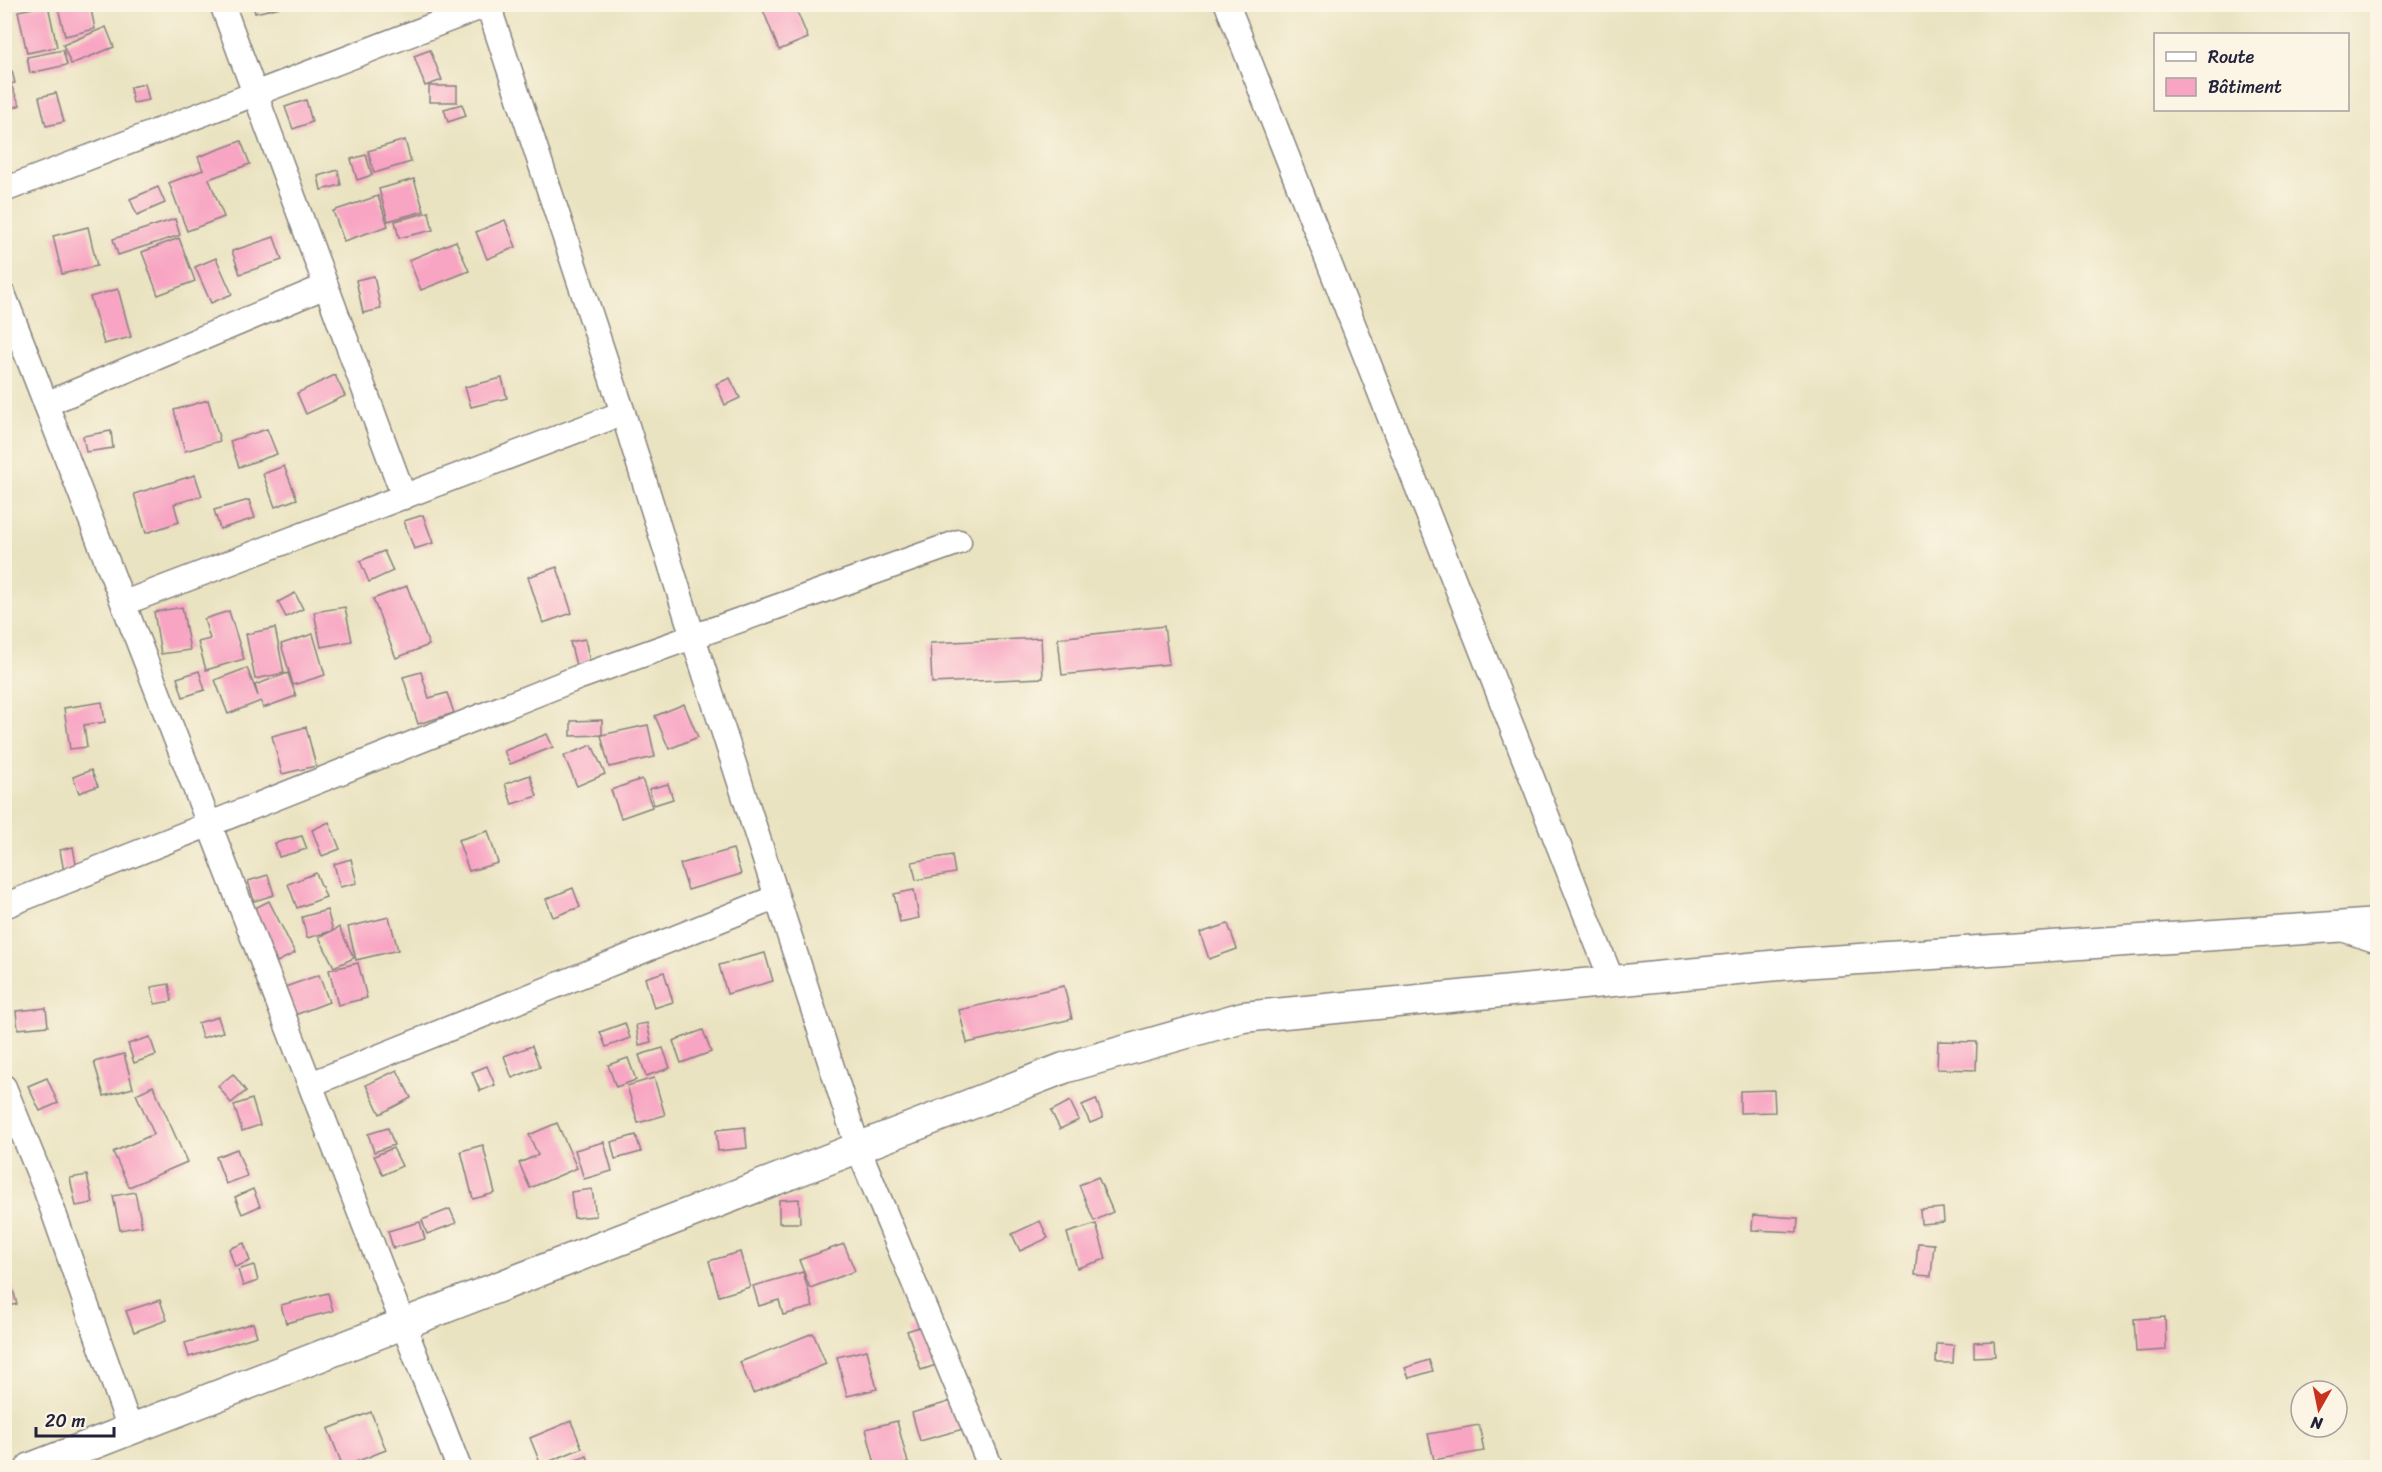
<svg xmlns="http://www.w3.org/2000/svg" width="2382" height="1472" font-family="Sriracha,sans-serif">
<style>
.building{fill:#f8a4c3}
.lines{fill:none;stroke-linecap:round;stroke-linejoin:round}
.minor-casing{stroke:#86827e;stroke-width:27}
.tertiary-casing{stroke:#86827e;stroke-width:33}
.minor{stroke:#fff;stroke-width:24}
.tertiary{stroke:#fff;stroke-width:30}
</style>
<rect width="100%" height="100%" fill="#fcf5e5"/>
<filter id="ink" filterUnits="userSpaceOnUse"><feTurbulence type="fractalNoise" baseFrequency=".0167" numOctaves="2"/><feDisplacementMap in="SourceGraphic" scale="12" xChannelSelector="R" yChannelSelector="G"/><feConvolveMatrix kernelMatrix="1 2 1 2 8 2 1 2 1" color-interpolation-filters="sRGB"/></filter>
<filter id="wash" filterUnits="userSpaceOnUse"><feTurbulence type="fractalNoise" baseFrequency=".008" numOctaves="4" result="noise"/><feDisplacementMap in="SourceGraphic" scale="24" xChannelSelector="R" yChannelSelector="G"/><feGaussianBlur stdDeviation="1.35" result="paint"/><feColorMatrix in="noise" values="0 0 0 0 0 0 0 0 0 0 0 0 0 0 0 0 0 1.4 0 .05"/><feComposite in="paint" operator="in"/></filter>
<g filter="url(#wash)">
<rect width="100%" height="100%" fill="#eae3c1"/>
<g id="blocks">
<g class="building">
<polygon points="57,4 90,4 95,29 65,36"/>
<polygon points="253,4 290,4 290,5 255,13"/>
<polygon points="777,4 794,4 808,38 779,50 763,10"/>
<polygon points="48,5 57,47 27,53 18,11"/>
<polygon points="106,27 114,47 71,64 63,45"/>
<polygon points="63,50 67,65 30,73 27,57"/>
<polygon points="430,50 442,80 425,86 414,56"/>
<polygon points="12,71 15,83 4,85 4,72"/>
<polygon points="145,84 149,100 133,103 130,87"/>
<polygon points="11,85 20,105 4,112 4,88"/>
<rect x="429" y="86" width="28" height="16"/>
<polygon points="56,93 64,122 46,126 39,97"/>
<polygon points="306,100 312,122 293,129 285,107"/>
<polygon points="462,104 466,116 448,122 444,109"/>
<polygon points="405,140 411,162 374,173 368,151"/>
<polygon points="241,141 250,164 209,179 224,217 187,231 169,183 203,170 198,157"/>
<polygon points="366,155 372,175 357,180 351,159"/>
<polygon points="338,170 341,185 321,190 318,176"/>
<polygon points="414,179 424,211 388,221 379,189"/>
<polygon points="158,187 165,203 137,215 130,199"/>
<polygon points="378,196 388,226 344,241 333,211"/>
<polygon points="429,212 433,230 399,238 395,221"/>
<polygon points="175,219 180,235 118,255 113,239"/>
<polygon points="505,220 516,247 487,259 476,232"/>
<polygon points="88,227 97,266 62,274 53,236"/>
<polygon points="274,237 282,260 240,274 232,251"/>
<polygon points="179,238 195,281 158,295 142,252"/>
<polygon points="456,241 469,271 421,290 409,260"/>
<polygon points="216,258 232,294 211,303 195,267"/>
<polygon points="374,276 381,309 363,313 356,280"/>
<polygon points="118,289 131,337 104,344 90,297"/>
<polygon points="335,375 345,396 306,414 297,393"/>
<polygon points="502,378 507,398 471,407 465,387"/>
<polygon points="730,378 740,398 725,405 716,384"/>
<polygon points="208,400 220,441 185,451 174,410"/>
<polygon points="267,429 277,454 239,467 230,441"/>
<polygon points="111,431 113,448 86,452 83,436"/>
<polygon points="284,466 297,499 275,507 263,474"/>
<polygon points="195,475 202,496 174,504 179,522 146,533 134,494"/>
<polygon points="249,500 255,518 220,529 214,510"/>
<polygon points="423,515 433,543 414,549 404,521"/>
<polygon points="384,551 393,571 369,582 360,561"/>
<polygon points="557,567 572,613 543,623 528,577"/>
<polygon points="407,586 429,645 396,658 373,599"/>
<polygon points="295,593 303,609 286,617 278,602"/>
<polygon points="182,607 190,650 161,654 154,612"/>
<polygon points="345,607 352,641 321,647 314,612"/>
<polygon points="229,611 244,659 206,670 198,642 210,639 204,619"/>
<polygon points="1164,626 1169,664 1062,675 1058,638"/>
<polygon points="275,628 284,673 255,679 246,634"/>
<polygon points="313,634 325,675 293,685 281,644"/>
<polygon points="1041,638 1043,678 932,683 930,643"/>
<polygon points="585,639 590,662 576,665 570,642"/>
<polygon points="247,668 258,696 255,685 288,673 296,696 263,708 261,701 228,714 215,680"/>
<polygon points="199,671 205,690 183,697 177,678"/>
<polygon points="421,672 429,698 447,693 454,713 418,724 403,677"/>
<polygon points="102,702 105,722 84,725 87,747 70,749 64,708"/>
<polygon points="684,704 698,737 669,749 655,716"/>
<polygon points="602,720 602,735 571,736 571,721"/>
<polygon points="648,725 655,757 609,767 601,735"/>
<polygon points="306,727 316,766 282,774 272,736"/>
<polygon points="547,734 553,747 510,764 504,751"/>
<polygon points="592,745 605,774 577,786 564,756"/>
<polygon points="91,770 98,786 79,793 73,777"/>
<polygon points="530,775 537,796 512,804 505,784"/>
<polygon points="642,779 652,807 621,818 611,790"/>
<polygon points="668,784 673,799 654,805 649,789"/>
<polygon points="329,822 340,849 322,856 312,830"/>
<polygon points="488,831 498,863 469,871 458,840"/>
<polygon points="302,836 307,849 279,857 275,843"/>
<polygon points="73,847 77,870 64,872 60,850"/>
<polygon points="733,849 741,874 688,890 680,864"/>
<polygon points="952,855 955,873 916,880 912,862"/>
<polygon points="351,859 357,883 340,887 334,864"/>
<polygon points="316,873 326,897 297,908 288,884"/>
<polygon points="268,875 274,895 254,901 248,881"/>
<polygon points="573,888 580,907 553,917 546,899"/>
<polygon points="914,890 919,918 900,922 894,894"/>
<polygon points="269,901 295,953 277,962 251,910"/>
<polygon points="327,910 333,931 339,927 354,958 334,967 319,937 332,931 307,938 302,917"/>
<polygon points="389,917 398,950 356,960 348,927"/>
<polygon points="1228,924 1237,949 1209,959 1200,933"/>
<polygon points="765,953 773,981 727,994 719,965"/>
<polygon points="358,963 367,998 338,1005 329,970"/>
<polygon points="664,972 673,1002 654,1008 645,978"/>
<polygon points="319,975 329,1002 295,1015 285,987"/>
<polygon points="169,984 172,1001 155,1004 151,987"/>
<polygon points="1064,986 1072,1019 967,1043 959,1010"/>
<polygon points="46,1008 48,1026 18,1029 16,1011"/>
<polygon points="218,1017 223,1032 202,1038 198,1023"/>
<polygon points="625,1023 630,1038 606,1047 600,1032"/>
<polygon points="647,1023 651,1042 639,1045 636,1025"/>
<polygon points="703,1030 711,1052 681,1063 673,1041"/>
<polygon points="150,1037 156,1055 134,1063 128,1044"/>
<polygon points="1938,1041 1977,1042 1976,1070 1937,1069"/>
<polygon points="532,1046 540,1067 512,1078 504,1056"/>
<polygon points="663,1048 670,1068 646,1076 639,1055"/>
<polygon points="124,1054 133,1088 104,1096 94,1062"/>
<polygon points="628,1058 636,1080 616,1087 608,1065"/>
<polygon points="487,1066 495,1085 480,1091 472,1072"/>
<polygon points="397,1070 411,1098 380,1114 366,1085"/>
<polygon points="233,1074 246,1091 231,1103 218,1086"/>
<polygon points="47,1078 58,1103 40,1111 28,1086"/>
<polygon points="654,1078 665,1115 638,1123 627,1086"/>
<polygon points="153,1086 187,1162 129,1187 113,1152 154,1134 136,1094"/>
<polygon points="1774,1090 1775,1112 1740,1113 1740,1091"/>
<polygon points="252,1099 260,1125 242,1131 234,1105"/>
<polygon points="1096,1099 1103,1118 1090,1123 1082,1105"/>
<polygon points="1070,1101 1079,1120 1060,1129 1051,1111"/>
<polygon points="557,1123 577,1168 530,1188 519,1163 538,1155 529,1135"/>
<polygon points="745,1127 747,1148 718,1151 716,1130"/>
<polygon points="388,1128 394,1145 374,1152 368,1134"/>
<polygon points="636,1135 641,1152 615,1159 611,1142"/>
<polygon points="604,1142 612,1171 584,1179 575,1150"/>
<polygon points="483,1145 495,1193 473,1199 461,1151"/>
<polygon points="393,1148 402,1166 383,1175 374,1156"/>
<polygon points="237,1149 247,1176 226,1184 216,1157"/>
<polygon points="87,1175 93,1203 76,1206 70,1178"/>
<polygon points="1098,1177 1113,1212 1094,1221 1079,1185"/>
<polygon points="253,1189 260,1206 242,1214 235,1197"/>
<polygon points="592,1189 596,1216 574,1218 571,1192"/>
<polygon points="135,1192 142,1226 120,1230 113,1196"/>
<polygon points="799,1199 800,1223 779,1223 779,1200"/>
<polygon points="1943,1208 1944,1222 1921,1224 1920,1210"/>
<polygon points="450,1209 456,1223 427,1234 422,1220"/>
<polygon points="1753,1215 1798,1218 1797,1232 1752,1230"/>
<polygon points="1040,1221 1048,1238 1020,1251 1012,1234"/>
<polygon points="420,1222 425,1239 393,1248 388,1231"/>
<polygon points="1096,1224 1106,1259 1077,1268 1067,1233"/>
<polygon points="244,1243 250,1261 235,1267 229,1249"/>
<polygon points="1918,1243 1934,1244 1931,1276 1915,1275"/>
<polygon points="844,1244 855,1271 810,1288 799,1260"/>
<polygon points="740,1252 750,1287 719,1296 709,1261"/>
<polygon points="254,1265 258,1281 243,1286 238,1270"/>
<polygon points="803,1272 813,1307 783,1315 779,1300 759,1306 753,1286"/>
<polygon points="12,1286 17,1304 4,1307 4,1288"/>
<polygon points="328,1293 333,1311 286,1323 281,1305"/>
<polygon points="160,1300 167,1320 134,1332 126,1311"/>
<polygon points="2165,1317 2166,1350 2136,1352 2134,1319"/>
<polygon points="253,1323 257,1336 189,1357 185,1343"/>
<polygon points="928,1324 942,1363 921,1370 907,1331"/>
<polygon points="813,1333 826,1364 753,1393 740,1362"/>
<polygon points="1994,1341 1995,1356 1974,1357 1974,1342"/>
<polygon points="1937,1344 1954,1345 1953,1363 1936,1363"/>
<polygon points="867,1350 877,1389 847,1396 837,1357"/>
<polygon points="1429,1360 1433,1371 1409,1378 1405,1368"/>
<polygon points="955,1400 963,1429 920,1441 912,1413"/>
<polygon points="371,1412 386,1450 343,1467 328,1429"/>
<polygon points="571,1421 582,1448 541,1465 530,1438"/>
<polygon points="897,1421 908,1463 889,1468 876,1468 866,1429"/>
<polygon points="1479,1425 1484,1451 1434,1460 1428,1434"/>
<polygon points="587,1456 591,1468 566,1468 565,1464"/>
</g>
</g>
</g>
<g filter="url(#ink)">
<use href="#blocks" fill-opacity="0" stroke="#86827e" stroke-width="1.5"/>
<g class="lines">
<g class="minor-casing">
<g id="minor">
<polyline points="222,4 404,497"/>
<polyline points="492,4 492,17 623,413 693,637 858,1148 991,1468"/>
<polyline points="1227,4 1612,981"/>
<polyline points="4,190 489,4"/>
<polyline points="4,296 459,1468"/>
<polyline points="46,404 326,286"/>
<polyline points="124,603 623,413"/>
<polyline points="4,906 577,678 959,542"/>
<polyline points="2342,929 2378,941"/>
<polyline points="311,1084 777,897"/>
<polyline points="4,1087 45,1188 130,1429"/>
</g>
</g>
<g class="tertiary-casing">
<polyline id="tertiary" points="31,1468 1064,1068 1243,1017 1800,963 2378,924"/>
</g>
<use href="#minor" class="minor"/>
<use href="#tertiary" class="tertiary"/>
</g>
</g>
<rect width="2382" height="1472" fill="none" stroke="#fcf5e5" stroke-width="24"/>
<rect x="2154" y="33" width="195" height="78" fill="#fcf5e5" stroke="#a5a1a1" stroke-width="1.5"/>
<rect x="2166" y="52" width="30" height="9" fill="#ffffff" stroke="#a5a1a1" stroke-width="1.5"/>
<text x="2208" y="63" font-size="18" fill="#22223b">Route</text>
<rect x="2166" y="78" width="30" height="18" fill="#f8a4c3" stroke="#a5a1a1" stroke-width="1.5"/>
<text x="2208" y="93" font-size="18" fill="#22223b">Bâtiment</text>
<g transform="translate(2319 1409) rotate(189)"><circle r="28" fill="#fcf5e5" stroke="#a5a1a1" stroke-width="1.5"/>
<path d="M0-4.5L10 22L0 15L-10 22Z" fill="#c8321e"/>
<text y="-9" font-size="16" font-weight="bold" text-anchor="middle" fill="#22223b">N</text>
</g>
<path d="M36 1427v9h78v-9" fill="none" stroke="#22223b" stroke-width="3"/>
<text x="45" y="1427" font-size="18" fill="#22223b" stroke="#fcf5e5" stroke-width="4.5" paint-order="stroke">20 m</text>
</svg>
